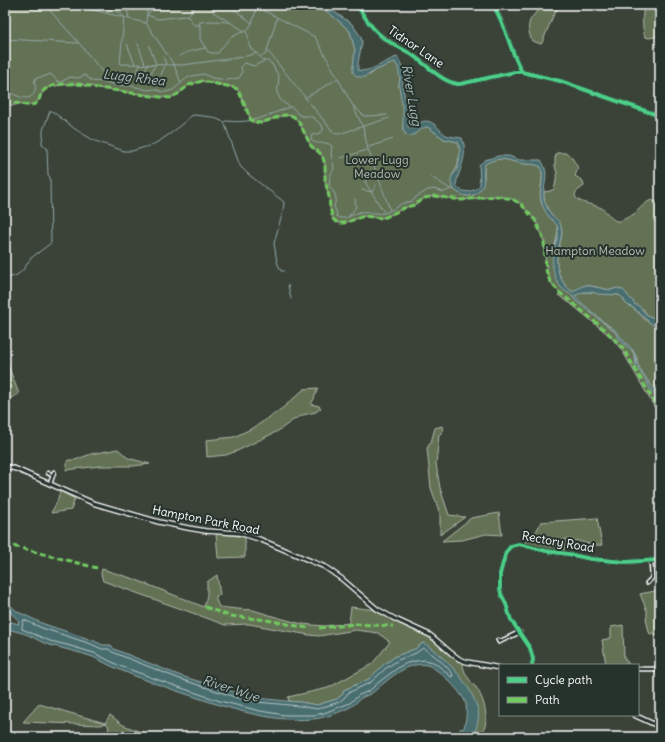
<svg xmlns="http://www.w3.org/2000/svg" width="665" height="742" font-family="Delius,sans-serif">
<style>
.green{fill:#637254;stroke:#b1b8aa}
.water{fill:#4a6e6f;stroke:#92a8a9}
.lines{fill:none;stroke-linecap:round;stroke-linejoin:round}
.shore{stroke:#b7c5c5;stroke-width:1}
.stream{stroke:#92a8a9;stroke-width:1}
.minor-casing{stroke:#fff;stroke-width:5.5}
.secondary-casing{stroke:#fff;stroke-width:6}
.minor{stroke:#26332d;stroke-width:2.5}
.secondary{stroke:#26332d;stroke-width:3.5}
.quiet{stroke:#71cb61;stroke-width:3;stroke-dasharray:6 3;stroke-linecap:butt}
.cycleway-casing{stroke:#26332d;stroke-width:6}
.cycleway{stroke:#4dcf88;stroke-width:4}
.labels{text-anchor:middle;stroke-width:4;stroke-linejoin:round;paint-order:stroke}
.street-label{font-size:12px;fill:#fff;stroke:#26332d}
.park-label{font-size:12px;fill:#b9c0b2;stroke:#26332d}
.water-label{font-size:13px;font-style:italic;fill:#aebebe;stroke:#26332d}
</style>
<rect width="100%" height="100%" fill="#3b4339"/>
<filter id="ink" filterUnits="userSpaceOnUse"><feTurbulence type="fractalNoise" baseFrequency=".025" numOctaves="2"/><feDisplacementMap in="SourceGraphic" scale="8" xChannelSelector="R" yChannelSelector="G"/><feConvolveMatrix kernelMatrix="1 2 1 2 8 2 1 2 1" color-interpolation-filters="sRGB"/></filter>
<g filter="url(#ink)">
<g class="green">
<path d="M5,5H319V6L328,12L350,31L355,50L353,68L370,75L376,70L395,62L398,66L400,78L399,86L404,110L403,130L406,135L415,134L421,128L428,127L444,139L458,142L459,146L460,154L457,167L452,176L453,189C460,194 465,196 474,195L484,179V167L485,164C490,161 495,159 501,159C508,159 513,162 520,163C527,165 535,163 541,167C545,178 538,189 541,201C543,212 557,218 558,230C558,237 554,244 554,251C554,255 560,285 561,287C563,290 568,293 571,294L575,300L615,332L620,340L633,352L635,357L636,365L660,403V417L623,352L611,337L571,304L558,295L560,293L552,284L548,274L546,266L544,242L542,235L535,220L525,209L521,204L512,199L496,196L462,200L434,196L425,198L414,205L404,208L386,217L381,218L364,216L344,223H338L333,219L330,208L329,197L325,180V165L323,158L320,153L311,146L299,122L293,116L284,115L261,123L253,122L251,120L240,94L237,89L232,87L202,81L189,85L178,94L170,98L104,89L78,84H68L49,87L42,93L40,99L35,104L26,105L19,103L16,105L5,106Z"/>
<path d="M544,5H560L553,16L542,43L541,44L532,41C524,22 531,17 544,5Z"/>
<path d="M644,5H660V36L649,38L645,37C642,28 642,15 644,5Z"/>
<path d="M557,153C571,151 572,158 578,168L575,176L583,181L584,186L576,192C575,194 575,196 576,198C581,204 596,204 603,209C608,212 612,223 620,221C624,219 631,216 634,214C640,209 644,203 651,200L656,202L660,206V320L656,319L647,315L643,309L634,304L633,301L628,296L626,293L623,291L617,288L611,290L605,289L586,285L573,292C560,284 554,266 558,251C559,243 564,235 561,227C559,222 555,219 552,215C547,209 543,200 544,192L550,191L554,189L555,186L557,173L555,166V158Z"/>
<path d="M583,292C587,292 619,294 621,296C624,297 624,301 626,303C628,305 632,307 634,309C640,313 644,321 651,323C654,324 657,325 660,325V336L658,339L656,354L660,361V399L640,369L637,363V358L632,349L622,339L616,331L596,316L575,297L574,295L582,293Z"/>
<polygon points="5,357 19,394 5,401"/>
<polygon points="318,388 314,399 311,404 319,406 321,408 316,412 303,415 292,421 278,431 237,451 226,455 207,457 206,440 234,437 255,427 284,407 304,389"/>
<polygon points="442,426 443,431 439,435 436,464 440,488 449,515 465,517 440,535 440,514 431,488 427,448 431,442 435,428"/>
<polygon points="118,449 128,458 150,464 133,466 100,466 66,470 68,460 75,460 91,454"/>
<polygon points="60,491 75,499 71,510 51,513 57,502"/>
<polygon points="499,513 502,535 486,534 462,540 442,541 471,518"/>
<path d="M597,518L602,545C594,546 589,544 582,542C577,540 570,540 565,539L564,551L548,550L526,545L525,542L537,530L541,522Z"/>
<polygon points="216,533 245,537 245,557 218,558"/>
<path d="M102,569L134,579L204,607L207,595V582L217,575L220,595L216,596V600L219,607L237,609L253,610L276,617L302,624L324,626L349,623L351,607L375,610L428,636L463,663C463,673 470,680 475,687H476C485,701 491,722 480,737H473L476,731L453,668L439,654L423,643L415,649L396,656L383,665L369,679L344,690L343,694L337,699L317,705L300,702L289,701L288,697L328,688L372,664L390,642L378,633L356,630L319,636L309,635L249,624L225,625L201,616L103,581L101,574Z"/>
<polygon points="660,590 660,634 655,636 654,632 650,634 649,632 646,619 647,616 647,611 640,594"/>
<polygon points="623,625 624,658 629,664 606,665 602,640 611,638 611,627"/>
<polygon points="39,704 105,723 110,715 123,725 151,736 106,737 109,727 106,723 101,725 23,722"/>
</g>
<g class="water">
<path d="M319,5H325L326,7L333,11L352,24L361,37L362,42L358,63V70C369,74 386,60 397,57C404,65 402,77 403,88C405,101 409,113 408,126L409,129C416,128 419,121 426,121C434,121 440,131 446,135C451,137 457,137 462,138C469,156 459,168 456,185C456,185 460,190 461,190C467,194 476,190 480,185L479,165L485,160L498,156H509L519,160H541C548,171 546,177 544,190C544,194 543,198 545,202C546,206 549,212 552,215C556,219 560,221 561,227C563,236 559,243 558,251C554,266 560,284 573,292L580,287L586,285L605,289L611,290L617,288L623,290L626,293L628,296L633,301L634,304L639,306L647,315L656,319L660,320V325H654L650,323L635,309L626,304L623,298L619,295L598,294L592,292H583L577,295H575L577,299L590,310L605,323L616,331L622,339L632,349L636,356L637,363L640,369L660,399V403L650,389L648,384L636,365L635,357L633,352L620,340L615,332L575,300L571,294C555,289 551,267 553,253C555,245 559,237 558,229C557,223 553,221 549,217C546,213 542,206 541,200C539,189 545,178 541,167C535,163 527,165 520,163C513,162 508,159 501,159C495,159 490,161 485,164C481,173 488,185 478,192C475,195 471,196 467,196C459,195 450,188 451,180C451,176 455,173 457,170C460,162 461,150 458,142L444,139L428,127C417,127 411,145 403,130V110L399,86L400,78L398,67L395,62L376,70L365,77H358L353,73V68L355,50L350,31L328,12L323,11Z"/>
<path d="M5,601L18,612L44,624L92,640L103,645H111L114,649L181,676L237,693L257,698L286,701L300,702L317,705L337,699L343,694L344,690L369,679L383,665L396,656L415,649L423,643C428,645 432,649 436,652C453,666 472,687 478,710C480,717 476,730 473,737H458L460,729L464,728C466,721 467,712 466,704C464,694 437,667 427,665C406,661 387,681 372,693C369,695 365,696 361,698C358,700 356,704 352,706C344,711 322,719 312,719C272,723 224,707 186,694C163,686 140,679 118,669C110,666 102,661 93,657C79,652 64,649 50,645C42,643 35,638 28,635C21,632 13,631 5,628V620L11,622L19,624L18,620L5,607Z"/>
</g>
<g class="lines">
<path class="shore" d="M24,620L42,628L91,644L102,649H109L112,652L180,679L235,697L257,702L300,706L317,709L339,702L345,697L348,693L371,682L385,669L398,660L416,653L423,648C432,653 449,667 453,675L452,677L450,676L440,667L433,662L425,660L416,661L407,663L399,667L379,682L369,691L359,695L350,703L324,713L313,715H285L260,711L220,701L164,682L120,666L94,653L67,645L50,641L22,629V627Z"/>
<g class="stream">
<polyline points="45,5 79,43 112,84"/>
<polyline points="73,5 146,23"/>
<polyline points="111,5 124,17 120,64 182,65 243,57 257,53"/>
<polyline points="126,5 129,18"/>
<polyline points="142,5 147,12 146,23 174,65 181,83"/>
<path d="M157,5L147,15L158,19L185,16L190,18C193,24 192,26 200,25"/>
<polyline points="228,5 252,23"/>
<polyline points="257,5 257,7 315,37 352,104 363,127 368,149 390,210"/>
<polyline points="147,12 149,5"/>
<path d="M213,12L246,32C250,37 247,42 250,47C252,51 260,56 264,61"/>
<polyline points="188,16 196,5"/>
<path d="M230,22L211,21L200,22L199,24L200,26V39L208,52L212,53H218C223,46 229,37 238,34C241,32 245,32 248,30L252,23L257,7L255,5"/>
<polyline points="5,39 78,43"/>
<polyline points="127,44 135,64"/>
<polyline points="138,44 145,64"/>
<polyline points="149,46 156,64"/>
<polyline points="267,50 334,133 339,134 389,118"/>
<polyline points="179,56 187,52 205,48"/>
<polyline points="261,56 266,54 277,18"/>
<polyline points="163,57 166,64"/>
<polyline points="136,73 140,65"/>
<polyline points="143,74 148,64"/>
<polyline points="150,75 155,65"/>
<polyline points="161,75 165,66"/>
<path d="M5,89C12,95 33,105 35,90C37,84 32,84 36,78L46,76L50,74L53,76L57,81L61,82L70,77L78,78L85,75L92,81L103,82L118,85L132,86L148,90L154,89L163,92H166L173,90L187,78L192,76L204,74L212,78L227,80L239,78L241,75L242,72L241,67L243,64L245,63L254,66L264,61H268L272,64L279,77L277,93L281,101L284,103L294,109L298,114L302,116H309L314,118L323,127C324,135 317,133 312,135L311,139L312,141C320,146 325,140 332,146L331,154L334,168L330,176L329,185L335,194L336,198L334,207L337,213L336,216C344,222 352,214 360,212C369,210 378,216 387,212C392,210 397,207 401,204C405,202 409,202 413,201L416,197L428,190L434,189L443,192L452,189"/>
<polyline points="305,98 337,79"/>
<polyline points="354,106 364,116 387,115"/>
<polyline points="224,122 240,166 248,174 284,202 283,211 274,243 277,262 281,271 284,271"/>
<polyline points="369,147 393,139"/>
<polyline points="341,158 367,150"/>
<polyline points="370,176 365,182 384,212"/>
<polyline points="430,176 450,189"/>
<polyline points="362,190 372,192 376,185"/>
<polyline points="349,216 356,207 355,199"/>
<path d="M5,279L17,275L23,270L31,258L51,243L50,177L48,175L47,148L42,144V141L43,136V130L50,111H52L75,129L93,140L124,151H132L152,145L161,140L174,131L191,116L194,115L212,117L224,122L226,121C253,124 265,116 290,107"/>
<polyline points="288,285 291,299"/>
</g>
<g class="minor-casing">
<g id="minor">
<path d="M357,5C363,15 370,26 379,34C388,43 400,47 411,54C425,63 443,84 460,84L515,72H522L560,81L660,116"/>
<path d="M493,5C506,25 510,51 522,72"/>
<polyline points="48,473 52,475"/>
<polyline points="50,484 54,472"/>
<polyline points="647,583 652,578 651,561"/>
<polyline points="498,640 499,642 520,632"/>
<polyline points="532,665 533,659 530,648 511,620 506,604 501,594 500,588 500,574 506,552 511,546 519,544 546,551 568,554 591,559 625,562 660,560"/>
<polyline points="638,669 660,669"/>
<polyline points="49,736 49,737"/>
</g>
</g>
<g class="secondary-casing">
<g id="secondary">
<polyline points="5,466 16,469 93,503 110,508 159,522 188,528 206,531 239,533 259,539 325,567 342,579 377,609 395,619 430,635 435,639 451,653 459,659 467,662 500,668"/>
<polyline points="634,715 660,727"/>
</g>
</g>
<use href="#minor" class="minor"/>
<use href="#secondary" class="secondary"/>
<g class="quiet">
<path d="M5,101C15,101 26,108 35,104C40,101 39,98 41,94C46,85 60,84 69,84C82,83 93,88 105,89C127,92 148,96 170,98L178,94L189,85L202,81L232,87L237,89L240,94L251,120L253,122L261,123L284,115L293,116L299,122L311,146L320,153L323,158L325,165V180L329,197L330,208L333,219L338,223H344L364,216L381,218L386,217L404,208L414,205L425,198L434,196L462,200L496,196L512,199L521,204L535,220L542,235L544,242L546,270L549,279L552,284L560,293L569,300L604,329L623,348L660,412"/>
<polyline points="657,355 660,353"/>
<polyline points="5,544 97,568"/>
<polyline points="205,607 230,616 267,620 308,628"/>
<polyline points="319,628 356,624 393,626"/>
</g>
<g class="cycleway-casing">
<g id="cycleway">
<path d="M357,5C363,15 370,26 379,34C388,43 400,47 411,54C425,63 443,84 460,84L515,72H522L560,81L660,116"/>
<path d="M493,5C506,26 510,51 522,72"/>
<polyline points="532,665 533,659 530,648 511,620 506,604 501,594 500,588 500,574 506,552 511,546 519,544 546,551 568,554 591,559 625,562 660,560"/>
</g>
</g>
<use href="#cycleway" class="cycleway"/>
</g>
</g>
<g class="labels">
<g class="street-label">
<text transform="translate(416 47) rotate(34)" y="4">Tidnor Lane</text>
<text transform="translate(206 520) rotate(11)" y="4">Hampton Park Road</text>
<text transform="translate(558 542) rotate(10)" y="4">Rectory Road</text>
</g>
<g class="park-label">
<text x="377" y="164">Lower Lugg<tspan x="377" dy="14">Meadow</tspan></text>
<text x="595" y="255">Hampton Meadow</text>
</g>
<g class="water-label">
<text transform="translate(134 77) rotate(7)" y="5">Lugg Rhea</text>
<text transform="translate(412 95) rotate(80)" y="5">River Lugg</text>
<text transform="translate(231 688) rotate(18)" y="5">River Wye</text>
</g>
</g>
<rect width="665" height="742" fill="none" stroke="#26332d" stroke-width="20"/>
<rect x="10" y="10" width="645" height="722" fill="none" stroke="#fff" stroke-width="1.5" filter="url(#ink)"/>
<rect x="499" y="664" width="140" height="52" fill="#26332d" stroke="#7d8581"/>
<rect x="507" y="677" width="20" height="6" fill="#4dcf88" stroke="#7d8581"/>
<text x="535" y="684" font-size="12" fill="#ffffff">Cycle path</text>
<rect x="507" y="697" width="20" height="6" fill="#71cb61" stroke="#7d8581"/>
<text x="535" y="704" font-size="12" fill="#ffffff">Path</text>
</svg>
